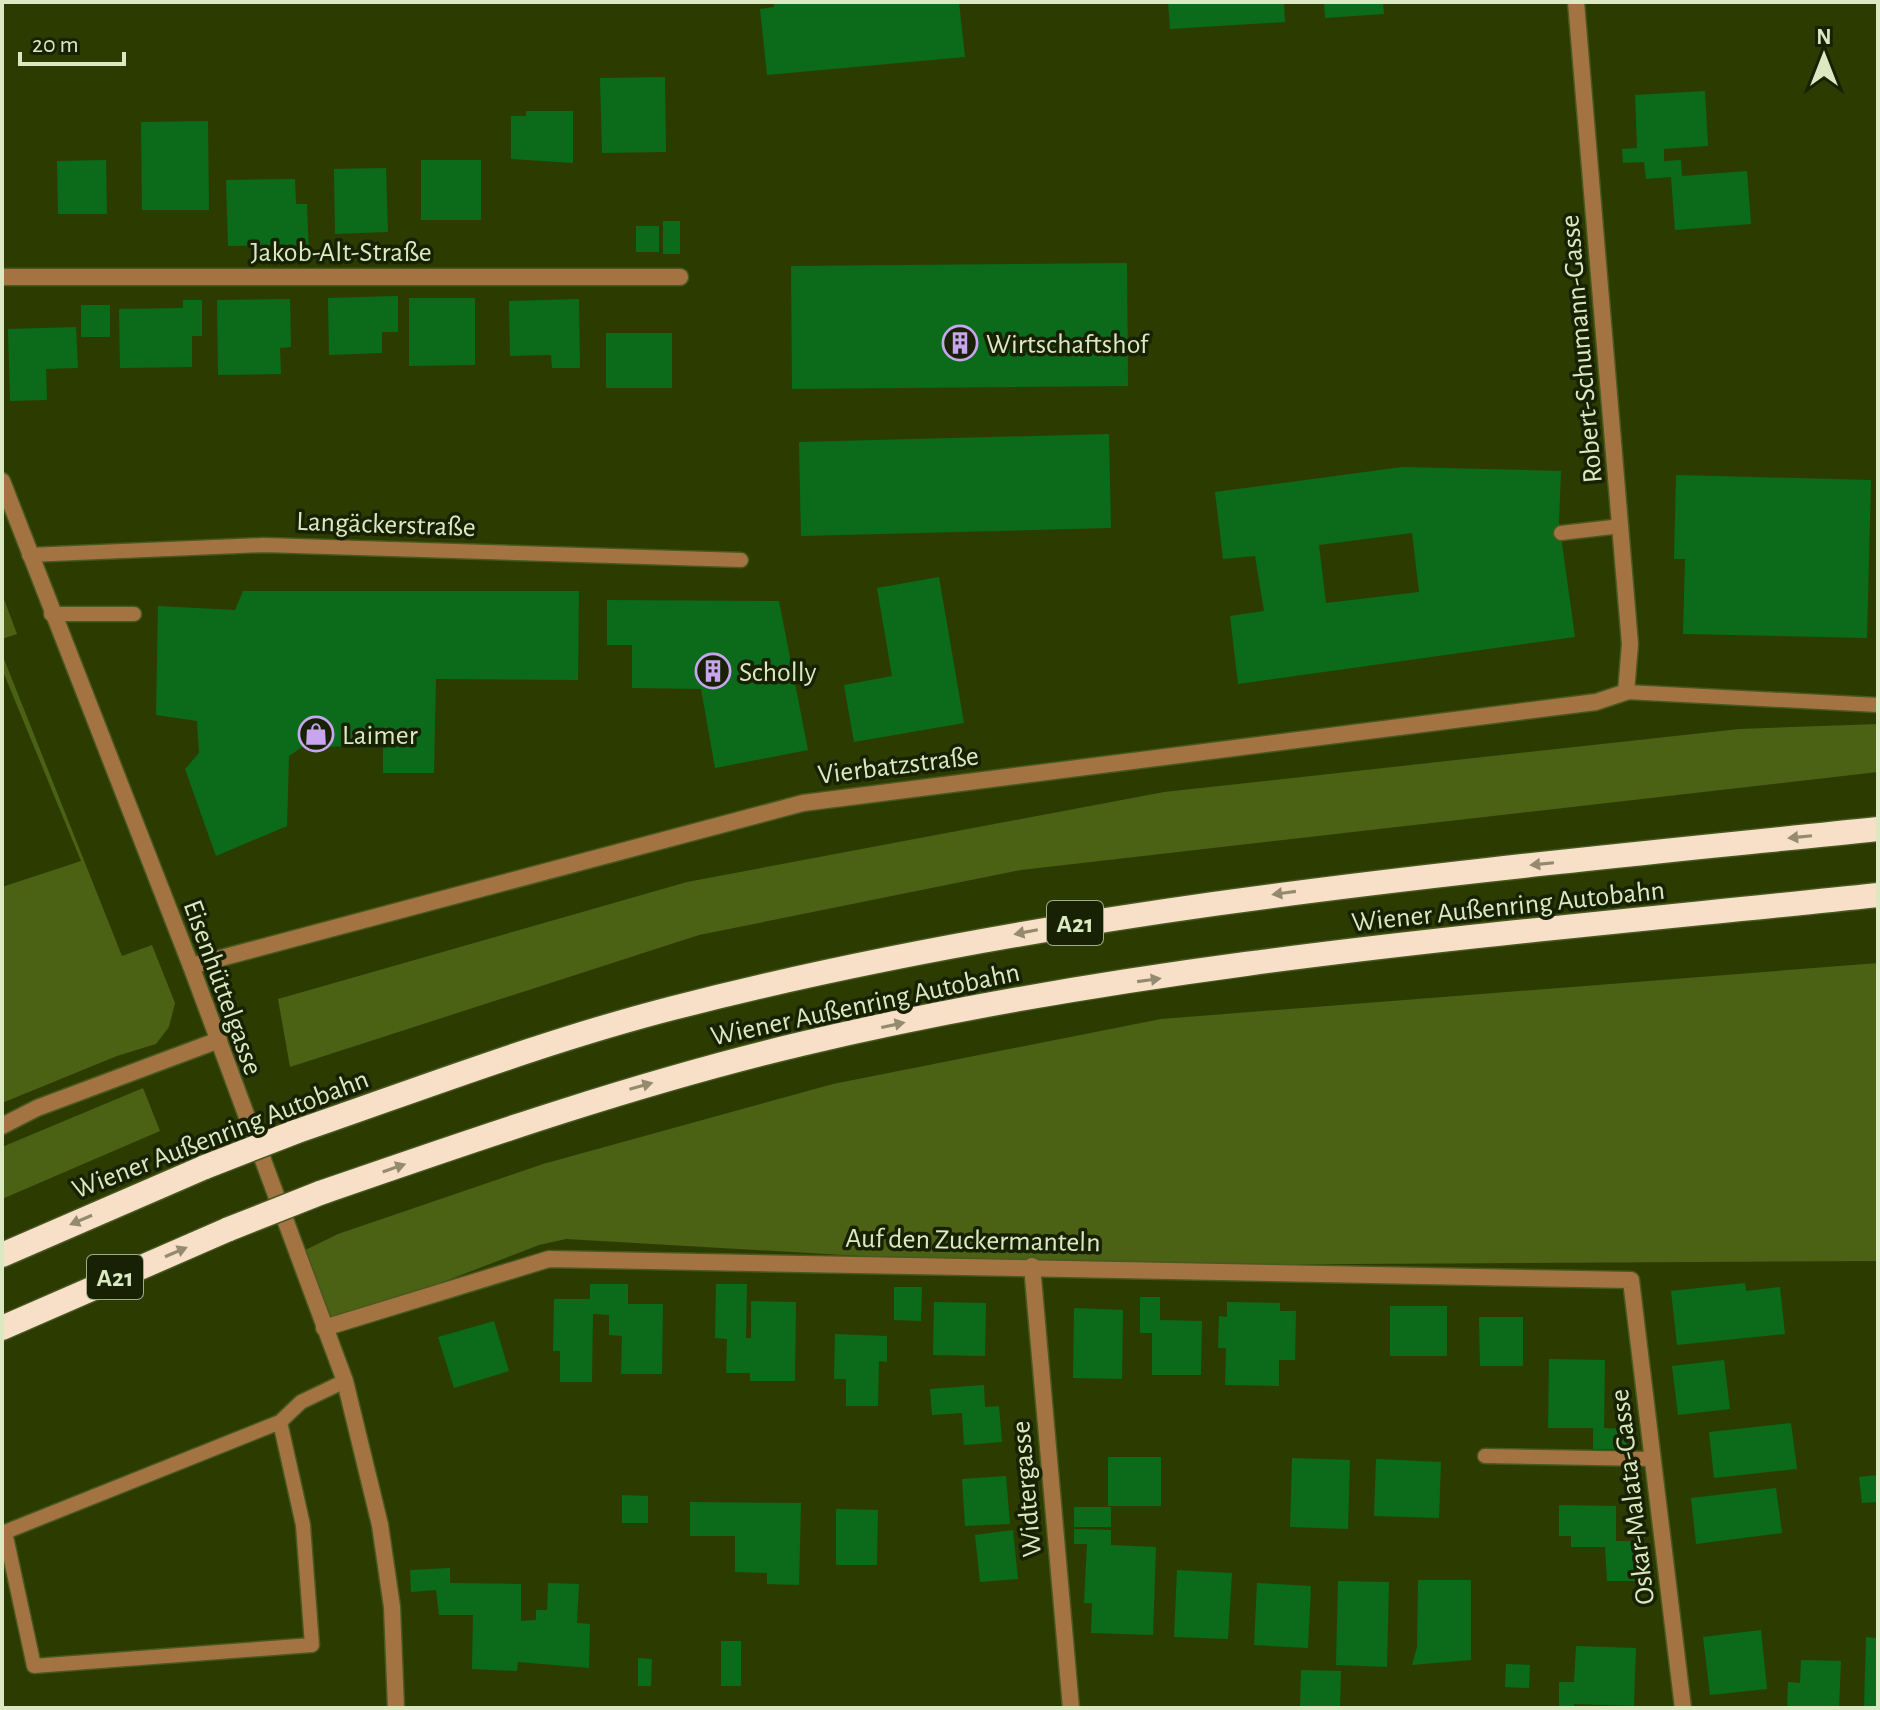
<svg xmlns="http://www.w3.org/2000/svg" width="1880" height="1710" font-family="'Alegreya Sans',sans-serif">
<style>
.green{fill:#4b6113}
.building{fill:#0b6b1b;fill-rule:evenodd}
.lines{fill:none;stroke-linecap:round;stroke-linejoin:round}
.service-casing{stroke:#48581f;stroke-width:17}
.minor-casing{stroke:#48581f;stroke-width:19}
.motorway-casing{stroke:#48581f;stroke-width:27}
.service{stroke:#a47342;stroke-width:14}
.minor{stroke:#a47342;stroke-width:16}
.motorway{stroke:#f7dfc8;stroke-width:24}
.motorway-bridge-casing{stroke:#48581f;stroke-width:27;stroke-linecap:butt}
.motorway-bridge{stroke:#f7dfc8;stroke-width:24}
.oneway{fill:#938a6f}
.labels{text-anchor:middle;stroke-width:7;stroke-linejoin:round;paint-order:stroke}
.shield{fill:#182103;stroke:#a0ad89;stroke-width:2}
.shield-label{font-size:26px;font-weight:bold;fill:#dbe9c3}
.street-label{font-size:28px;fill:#dbe9c3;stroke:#182103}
.poi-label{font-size:28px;fill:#dbe9c3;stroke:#182103;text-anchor:start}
</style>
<rect width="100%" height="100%" fill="#2c3c00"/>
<g class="green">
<polygon points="2,594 17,634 2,639"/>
<polygon points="2,654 122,956 152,945 175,1003 169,1027 156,1044 117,1056 2,1103 2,887 81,861 2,669"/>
<polygon points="1878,724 1878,772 1021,870 699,935 290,1067 278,999 687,882 1164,792 1739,729"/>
<polygon points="1878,963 1878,1261 1032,1266 566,1239 539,1245 324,1328 297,1254 338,1234 543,1164 833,1084 1161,1019"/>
<polygon points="143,1088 160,1131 2,1199 2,1147"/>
</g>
<g class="building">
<polygon points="773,2 959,2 965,57 767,75 760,9 774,7"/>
<polygon points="1168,2 1284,2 1285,22 1170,29"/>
<polygon points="1324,2 1383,2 1384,14 1325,18"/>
<polygon points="665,77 666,152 602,153 600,78"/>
<polygon points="1705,91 1708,146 1664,149 1664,161 1681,160 1682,176 1747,171 1751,224 1675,230 1671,177 1646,179 1644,162 1623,163 1622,149 1637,148 1635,95"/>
<polygon points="526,111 573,111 573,163 511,159 511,116 526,116"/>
<polygon points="208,121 209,210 142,210 141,122"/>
<polygon points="106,160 107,214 58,214 57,161"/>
<rect x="421" y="160" width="60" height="60"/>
<polygon points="386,168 388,232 335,234 334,169"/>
<polygon points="295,179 296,204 307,204 309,256 292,256 292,245 228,246 226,180"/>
<rect x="663" y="221" width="17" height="33"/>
<rect x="636" y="226" width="23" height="26"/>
<polygon points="1127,263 1128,386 792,389 791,266"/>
<polygon points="398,296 398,332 382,332 382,353 329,355 328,298"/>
<polygon points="409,298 475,298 475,365 409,366"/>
<polygon points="290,299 291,347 280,348 281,374 218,375 217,300"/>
<polygon points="579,299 580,368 552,368 551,355 510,356 509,301"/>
<polygon points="183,300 202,300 202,336 192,336 192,367 120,368 119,309 183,308"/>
<rect x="81" y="305" width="29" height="32"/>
<polygon points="76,327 78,368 46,369 47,400 10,401 8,329"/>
<rect x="606" y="333" width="66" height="55"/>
<polygon points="1109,434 1111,528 801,536 799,442"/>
<path d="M1402,467L1561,471L1559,522L1575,637L1238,684L1230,616L1264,611L1255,556L1223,559L1215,492ZM1412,533L1419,592L1326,603L1319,545Z"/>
<polygon points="1676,475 1871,480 1867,638 1683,634 1685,559 1674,559"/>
<polygon points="939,577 964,723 854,742 844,685 892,676 877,588"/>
<polygon points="243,591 579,591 578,680 436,679 434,773 383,773 383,746 302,747 289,756 287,826 216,856 185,769 199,753 197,721 156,715 158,606 235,610"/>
<polygon points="607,600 779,601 808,750 715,768 701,689 632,688 632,645 607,645"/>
<polygon points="1745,1283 1746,1291 1780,1287 1785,1334 1677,1345 1671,1291"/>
<polygon points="590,1284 628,1284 628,1304 663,1304 662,1374 621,1374 622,1336 609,1335 609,1315 593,1314 592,1382 560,1382 560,1351 553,1351 554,1299 590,1299"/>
<polygon points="716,1284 747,1284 746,1338 751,1338 751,1301 796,1302 795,1381 750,1381 750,1373 726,1373 727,1339 715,1338"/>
<polygon points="894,1287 922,1287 921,1321 894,1320"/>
<polygon points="1140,1297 1160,1297 1160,1320 1202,1321 1201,1375 1152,1375 1152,1333 1140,1333"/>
<polygon points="934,1302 986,1303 985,1356 933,1355"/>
<polygon points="1227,1302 1280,1303 1280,1311 1296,1311 1295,1360 1279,1360 1279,1386 1225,1385 1226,1348 1218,1348 1219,1316 1227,1317"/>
<rect x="1390" y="1306" width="57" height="50"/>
<polygon points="1074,1308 1123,1310 1122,1379 1073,1378"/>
<polygon points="1479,1317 1523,1317 1523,1366 1480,1366"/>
<polygon points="494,1321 509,1371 454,1388 438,1337"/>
<polygon points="835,1334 887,1336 887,1362 879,1361 878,1406 846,1406 846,1379 834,1379"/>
<polygon points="1549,1359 1605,1360 1604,1428 1627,1429 1626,1449 1593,1449 1593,1428 1548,1428"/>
<polygon points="1724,1360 1730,1409 1678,1415 1672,1366"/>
<polygon points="984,1385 985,1407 999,1406 1002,1442 964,1445 962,1413 932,1415 930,1389"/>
<polygon points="1791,1423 1797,1469 1714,1478 1709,1432"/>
<rect x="1108" y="1457" width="53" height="49"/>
<polygon points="1292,1458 1350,1460 1348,1529 1290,1527"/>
<polygon points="1376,1459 1441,1462 1439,1518 1374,1516"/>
<polygon points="1878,1475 1878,1502 1862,1503 1859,1477"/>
<polygon points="1006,1476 1010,1524 965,1526 962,1479"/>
<polygon points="1776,1488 1782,1533 1696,1544 1691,1498"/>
<polygon points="622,1495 648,1496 648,1523 622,1523"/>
<polygon points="690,1502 801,1503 799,1585 767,1584 767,1573 735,1572 735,1536 690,1536"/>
<polygon points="1559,1505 1616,1506 1616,1541 1639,1541 1638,1581 1607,1581 1605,1547 1571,1547 1571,1536 1559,1536"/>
<rect x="1074" y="1507" width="37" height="20"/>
<polygon points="836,1509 878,1510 877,1565 836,1565"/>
<polygon points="1074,1529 1111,1530 1111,1545 1156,1547 1153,1635 1091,1633 1092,1603 1084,1603 1087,1544 1074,1544"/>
<polygon points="1013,1530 1018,1579 980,1582 975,1535"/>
<polygon points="450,1568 450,1583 521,1584 521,1621 536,1620 536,1610 547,1610 548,1583 579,1584 577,1623 590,1624 589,1668 518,1662 517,1671 472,1669 473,1615 439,1615 436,1590 411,1592 410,1570"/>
<polygon points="1177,1570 1232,1573 1228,1639 1174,1637"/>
<polygon points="1418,1580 1471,1580 1471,1660 1412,1665 1417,1647"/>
<polygon points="1338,1581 1389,1582 1387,1667 1336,1665"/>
<polygon points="1257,1583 1311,1586 1308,1648 1254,1645"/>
<polygon points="1761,1630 1767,1689 1710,1695 1703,1637"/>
<polygon points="1866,1637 1878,1638 1878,1708 1864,1708"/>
<rect x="721" y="1641" width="20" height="45"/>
<polygon points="1576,1646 1636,1648 1634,1706 1574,1704 1574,1708 1559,1708 1559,1682 1574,1682"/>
<polygon points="638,1658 652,1659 651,1686 638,1686"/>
<polygon points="1801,1660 1841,1661 1839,1708 1787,1708 1788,1682 1800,1683"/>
<polygon points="1506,1664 1530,1665 1529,1688 1505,1687"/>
<polygon points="1301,1670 1341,1671 1340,1708 1300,1708"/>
</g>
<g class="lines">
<g class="service-casing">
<g id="service">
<polyline points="1561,533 1621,526"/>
<polyline points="29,555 264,545 741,560"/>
<polyline points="51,614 134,614"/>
<polyline points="1626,692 1878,705"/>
<polyline points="280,1422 303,1525 312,1645 34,1666 5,1532 280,1422 301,1402 345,1381"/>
<polyline points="1485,1456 1653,1459"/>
</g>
</g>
<g class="minor-casing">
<g id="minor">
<polyline points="2,277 680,277"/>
<polyline points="2,481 191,966 345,1381 380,1525 392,1607 396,1708"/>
<polyline points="191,966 803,803 1596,702 1626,692 1630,644 1576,2"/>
<polyline points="2,1126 37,1108 219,1040"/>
<polyline points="1032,1266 1071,1708"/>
<polyline points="324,1328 549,1259 1631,1280 1683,1708"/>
</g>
</g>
<g class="motorway-casing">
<g id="motorway">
<path d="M295,1132C420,1089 545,1041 673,1008C1068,906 1474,871 1878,829"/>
<path d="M320,1193C479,1138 637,1083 801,1044C1154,960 1519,933 1878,895"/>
<polyline points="2,1255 205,1167"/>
<polyline points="2,1328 229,1229"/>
</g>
</g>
<use href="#service" class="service"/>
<use href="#minor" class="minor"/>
<use href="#motorway" class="motorway"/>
<g class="motorway-bridge-casing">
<g id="motorway-bridge">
<polyline points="205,1167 295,1132"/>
<polyline points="229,1229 320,1193"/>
</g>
</g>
<use href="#motorway-bridge" class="motorway-bridge"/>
</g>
<defs><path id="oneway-solid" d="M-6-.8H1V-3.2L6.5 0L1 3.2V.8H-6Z" transform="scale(2)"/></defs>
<g class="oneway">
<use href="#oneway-solid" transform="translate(1800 837) rotate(174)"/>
<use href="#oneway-solid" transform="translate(1542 864) rotate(174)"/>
<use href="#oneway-solid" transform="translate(1284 893) rotate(172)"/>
<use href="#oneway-solid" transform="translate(1026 932) rotate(169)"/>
<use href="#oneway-solid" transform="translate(1149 980) rotate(-8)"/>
<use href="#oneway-solid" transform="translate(893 1025) rotate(-12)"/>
<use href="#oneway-solid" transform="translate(641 1086) rotate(-16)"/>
<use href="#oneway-solid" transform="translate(394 1168) rotate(-19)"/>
<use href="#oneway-solid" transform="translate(81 1220) rotate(157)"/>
<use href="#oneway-solid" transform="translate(176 1252) rotate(-23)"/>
</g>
<defs>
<g id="building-ring" transform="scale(1.8)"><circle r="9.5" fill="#182103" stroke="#c7a6ef" stroke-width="1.5"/><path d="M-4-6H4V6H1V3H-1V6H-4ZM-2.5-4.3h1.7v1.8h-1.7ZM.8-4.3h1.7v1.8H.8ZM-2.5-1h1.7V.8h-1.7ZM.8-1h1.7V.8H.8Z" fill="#c7a6ef"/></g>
<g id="shop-ring" transform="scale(1.8)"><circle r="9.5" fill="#182103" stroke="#c7a6ef" stroke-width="1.5"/><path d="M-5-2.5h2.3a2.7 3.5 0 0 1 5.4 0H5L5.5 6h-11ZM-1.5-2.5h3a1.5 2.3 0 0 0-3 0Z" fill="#c7a6ef"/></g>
</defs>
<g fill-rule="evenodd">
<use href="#building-ring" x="960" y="343"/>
<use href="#building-ring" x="713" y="671"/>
<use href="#shop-ring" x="316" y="734"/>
</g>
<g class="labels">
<g class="shield">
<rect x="1047" y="901" width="56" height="44" rx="6"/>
<rect x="87" y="1255" width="56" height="44" rx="6"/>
</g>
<g class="shield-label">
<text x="1075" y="932">A21</text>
<text x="115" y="1286">A21</text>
</g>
<g class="street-label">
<text x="341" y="261">Jakob-Alt-Straße</text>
<text transform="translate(1580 349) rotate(-95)" y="10">Robert-Schumann-Gasse</text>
<text transform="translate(386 523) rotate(2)" y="10">Langäckerstraße</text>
<text transform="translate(898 764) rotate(-7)" y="10">Vierbatzstraße</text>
<text transform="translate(1508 905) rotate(-6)" y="10">Wiener Außenring Autobahn</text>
<text transform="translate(224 987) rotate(70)" y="10">Eisenhüttelgasse</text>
<text transform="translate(865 1003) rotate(-12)" y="10">Wiener Außenring Autobahn</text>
<text transform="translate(220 1133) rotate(-21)" y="10">Wiener Außenring Autobahn</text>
<text transform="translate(973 1239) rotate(1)" y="10">Auf den Zuckermanteln</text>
<text transform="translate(1025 1489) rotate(-95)" y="10">Widtergasse</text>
<text transform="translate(1631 1497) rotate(-97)" y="10">Oskar-Malata-Gasse</text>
</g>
<g class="poi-label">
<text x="986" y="353">Wirtschaftshof</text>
<text x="739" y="681">Scholly</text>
<text x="342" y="744">Laimer</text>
</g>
</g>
<rect width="1880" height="1710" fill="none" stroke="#dbe9c3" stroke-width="8"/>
<g transform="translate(1824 56)" stroke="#182103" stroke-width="6" paint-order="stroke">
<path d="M0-6L14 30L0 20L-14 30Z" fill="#dbe9c3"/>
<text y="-12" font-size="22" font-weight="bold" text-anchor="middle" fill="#dbe9c3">N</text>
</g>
<path d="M20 52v12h104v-12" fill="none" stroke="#dbe9c3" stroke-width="4"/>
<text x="32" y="52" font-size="24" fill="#dbe9c3" stroke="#182103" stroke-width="6" paint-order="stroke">20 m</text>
</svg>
